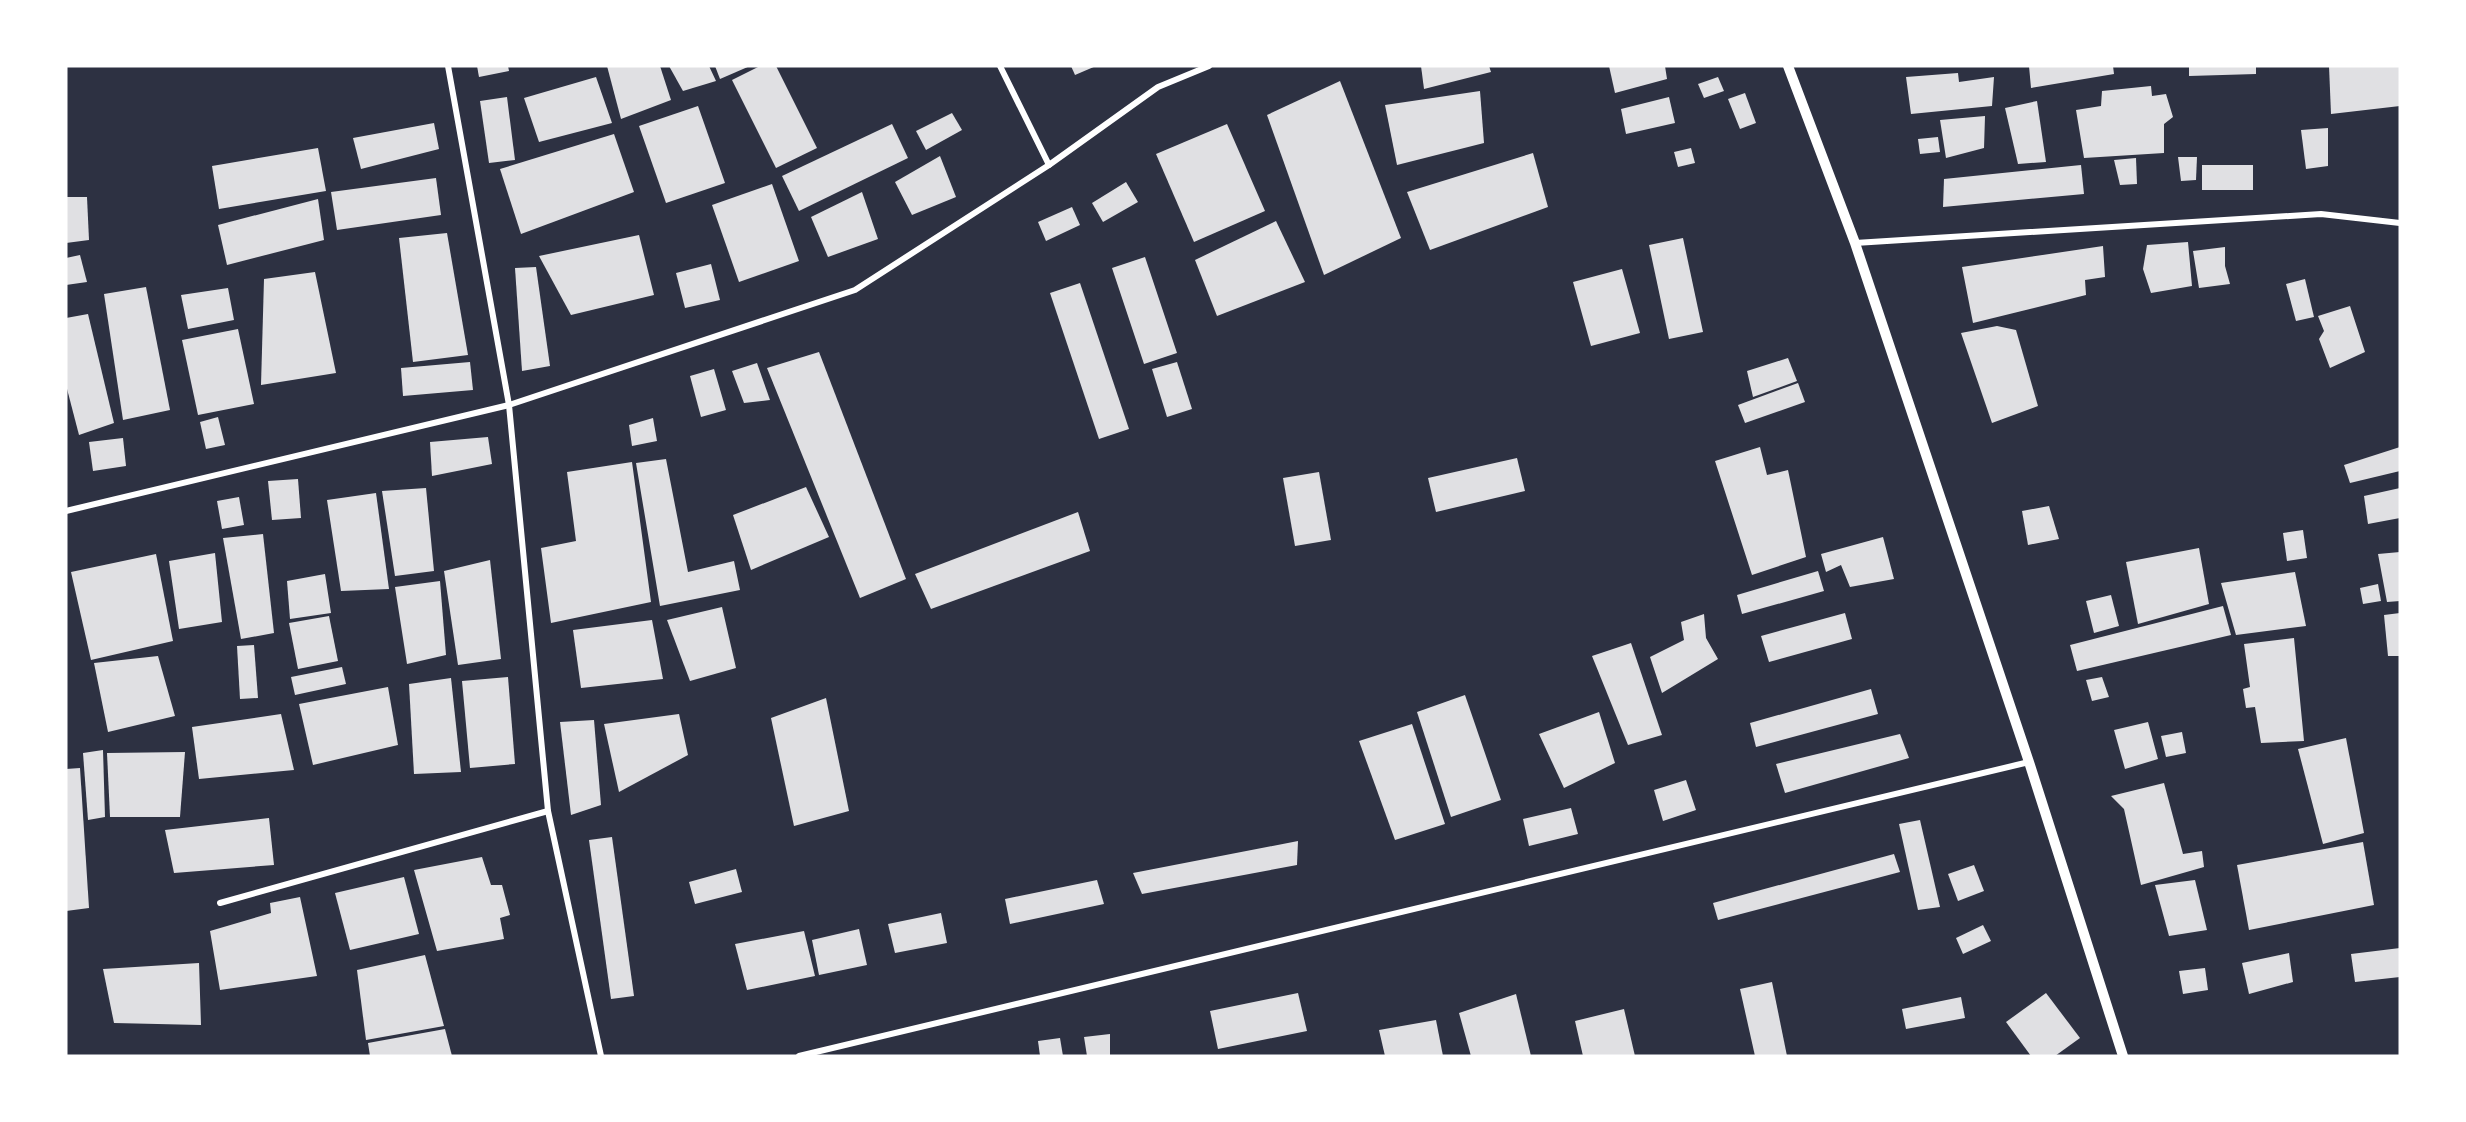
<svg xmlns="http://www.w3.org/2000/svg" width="2466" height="1122" font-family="'Fira Sans Condensed',sans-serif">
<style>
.building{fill:#e0e0e3}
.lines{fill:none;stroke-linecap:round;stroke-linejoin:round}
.minor{stroke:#fff;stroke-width:6}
.tertiary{stroke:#fff;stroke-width:10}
</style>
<rect width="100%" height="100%" fill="#2d3142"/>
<g class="building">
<polygon points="477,66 508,66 509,71 479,77"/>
<polygon points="607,66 660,66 671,100 621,119"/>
<polygon points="669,66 709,66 716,81 683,91"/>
<polygon points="715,66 750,66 720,79"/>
<polygon points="760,66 776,66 817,148 776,168 732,80"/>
<polygon points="1071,66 1096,66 1075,75"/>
<polygon points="1421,66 1489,66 1491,72 1424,89"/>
<polygon points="1609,66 1665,66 1667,79 1615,93"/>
<polygon points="2029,66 2113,66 2114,74 2031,88"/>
<polygon points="2189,66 2256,66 2256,74 2189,76"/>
<polygon points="2329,66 2400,66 2400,106 2331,114"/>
<polygon points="1958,73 1959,82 1994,77 1992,106 1911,114 1906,77"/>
<polygon points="596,77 612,123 539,142 524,98"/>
<polygon points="1718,77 1724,91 1704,98 1698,84"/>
<polygon points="1340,81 1401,238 1324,275 1267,115"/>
<polygon points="2151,86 2152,96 2166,94 2173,117 2164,124 2164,153 2084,158 2076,110 2101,106 2102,91"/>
<polygon points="1480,91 1484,143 1397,165 1385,105"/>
<polygon points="1745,93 1756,123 1740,129 1728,99"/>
<polygon points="507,97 515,160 489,163 480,101"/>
<polygon points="1669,97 1675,123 1626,134 1621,109"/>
<polygon points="2037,101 2046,162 2018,164 2005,108"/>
<polygon points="698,106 725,183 666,203 639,126"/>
<polygon points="952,113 962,130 926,150 916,131"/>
<polygon points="1985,116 1984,148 1946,158 1940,120"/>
<polygon points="434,123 439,149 361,169 353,138"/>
<polygon points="892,124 908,158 799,211 782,176"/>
<polygon points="1227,124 1265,211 1194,242 1156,154"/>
<polygon points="2328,128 2328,166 2306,169 2301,130"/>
<polygon points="614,134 634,192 521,234 500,169"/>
<polygon points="1938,137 1940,152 1920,154 1918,139"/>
<polygon points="318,148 326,191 219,209 212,166"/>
<polygon points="1691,148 1695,163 1678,167 1674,152"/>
<polygon points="1533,153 1548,207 1430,250 1407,192"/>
<polygon points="940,156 956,197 912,215 895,182"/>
<polygon points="2178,157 2197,157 2196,180 2181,181"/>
<polygon points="2136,158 2137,184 2120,185 2114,160"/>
<polygon points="2081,165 2084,194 1943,207 1944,179"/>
<rect x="2202" y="165" width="51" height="25"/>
<polygon points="436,178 441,215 337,230 331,192"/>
<polygon points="1126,182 1138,202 1103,222 1092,203"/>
<polygon points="772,184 799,261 739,282 712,205"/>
<polygon points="862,192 878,239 828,257 811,217"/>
<polygon points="66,197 87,197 89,240 66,243"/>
<polygon points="318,199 324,240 227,265 218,225"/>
<polygon points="1072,207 1080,225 1046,241 1038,222"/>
<polygon points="1276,221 1305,282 1217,316 1195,260"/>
<polygon points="447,233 468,355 413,362 399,238"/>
<polygon points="639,235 654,295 571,315 539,256"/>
<polygon points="1683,238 1703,332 1669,339 1649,245"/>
<polygon points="2188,242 2192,286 2151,293 2143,269 2147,245"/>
<polygon points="2103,246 2105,277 2085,280 2086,295 1973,323 1962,267"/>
<polygon points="2225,247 2225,266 2230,284 2199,288 2193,251"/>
<polygon points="80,255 87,282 66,285 66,258"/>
<polygon points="1145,257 1177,353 1144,364 1112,268"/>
<polygon points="711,264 720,300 685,308 676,273"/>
<polygon points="536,267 550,366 522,371 515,268"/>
<polygon points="1622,269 1640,333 1591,346 1573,282"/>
<polygon points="315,272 336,373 261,385 264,279"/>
<polygon points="2305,279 2314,317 2296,321 2286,284"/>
<polygon points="1080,283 1129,429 1099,439 1050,293"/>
<polygon points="146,287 170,410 123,420 104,294"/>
<polygon points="228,288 234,320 188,329 181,295"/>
<polygon points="2350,306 2365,352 2330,368 2319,339 2324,331 2318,316"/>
<polygon points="88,314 114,423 79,435 66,385 66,318"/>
<polygon points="1997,326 2016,330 2038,406 1992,423 1961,333"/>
<polygon points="238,329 254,404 198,415 182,340"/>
<polygon points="819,352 906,579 860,598 767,368"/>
<polygon points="1788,358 1797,381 1753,397 1747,371"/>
<polygon points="470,362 473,390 403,396 401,368"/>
<polygon points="1177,362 1192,409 1167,417 1152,369"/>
<polygon points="757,363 770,400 744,403 732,371"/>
<polygon points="714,369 726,410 701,417 690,376"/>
<polygon points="1798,383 1805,402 1745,423 1738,405"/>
<polygon points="218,417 225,445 206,449 200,422"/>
<polygon points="653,418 657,441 632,446 629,425"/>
<polygon points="488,437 492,464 432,476 430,442"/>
<polygon points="123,438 126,466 93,471 89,442"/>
<polygon points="1760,447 1767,475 1788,470 1806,557 1752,575 1715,461"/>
<polygon points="2400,447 2400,471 2350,483 2344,465"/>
<polygon points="1517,458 1525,491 1436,512 1428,478"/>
<polygon points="666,459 688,572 734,561 740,590 660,606 636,463"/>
<polygon points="632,462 651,602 551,623 541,548 576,541 567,472"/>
<polygon points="1319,472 1331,540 1295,546 1283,478"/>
<polygon points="298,479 301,518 272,520 268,481"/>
<polygon points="806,487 829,537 751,570 733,515"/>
<polygon points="426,488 434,571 395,576 382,491"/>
<polygon points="2400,488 2400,518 2368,524 2364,496"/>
<polygon points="376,493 389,589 341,591 327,500"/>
<polygon points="239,497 244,525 222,529 217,501"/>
<polygon points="2049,506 2059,539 2028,545 2022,511"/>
<polygon points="1078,512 1090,551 931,609 915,574"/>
<polygon points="2303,530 2307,558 2287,561 2283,533"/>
<polygon points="263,534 274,633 241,639 223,538"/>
<polygon points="1883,537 1894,579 1850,587 1841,565 1826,572 1821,554"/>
<polygon points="2199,548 2209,604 2138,624 2126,562"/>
<polygon points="2400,552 2400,601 2387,602 2378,554"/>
<polygon points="215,553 222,622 179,629 169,561"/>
<polygon points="156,554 173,641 91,660 71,572"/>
<polygon points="490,560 501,659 458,665 444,571"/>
<polygon points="1818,571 1824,591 1742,614 1737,595"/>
<polygon points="2295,572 2306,626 2236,635 2221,583"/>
<polygon points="325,574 331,613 290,619 287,581"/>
<polygon points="440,581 446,655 407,664 395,587"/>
<polygon points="2378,584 2381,601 2363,604 2360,588"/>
<polygon points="2111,595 2119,626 2094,633 2086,601"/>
<polygon points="2223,606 2231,635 2077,671 2070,645"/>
<polygon points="722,607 736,668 690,681 667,620"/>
<polygon points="1845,613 1852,639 1769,662 1761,636"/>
<polygon points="2400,613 2400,656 2388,656 2384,615"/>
<polygon points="1704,614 1706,638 1718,659 1662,693 1650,657 1684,640 1681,622"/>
<polygon points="329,616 338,661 298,669 289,623"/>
<polygon points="652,620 663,679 581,688 573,630"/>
<polygon points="2294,638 2304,741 2261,743 2255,707 2246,708 2243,689 2250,687 2244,644"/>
<polygon points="1631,643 1662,735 1628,745 1592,656"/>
<polygon points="254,645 258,698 240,699 237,646"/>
<polygon points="158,656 175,716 108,732 94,663"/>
<polygon points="342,667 346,684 295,695 291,677"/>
<polygon points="508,677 515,764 470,768 462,681"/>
<polygon points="2102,677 2109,697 2092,701 2086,680"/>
<polygon points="451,678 461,772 414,774 409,684"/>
<polygon points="388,687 398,745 313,765 299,704"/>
<polygon points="1871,689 1878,714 1756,747 1750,723"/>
<polygon points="1465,695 1501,800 1451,817 1417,712"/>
<polygon points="826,698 849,811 794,826 771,718"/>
<polygon points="1599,712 1615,763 1564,788 1539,734"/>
<polygon points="281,714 294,770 199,779 192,727"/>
<polygon points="679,714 688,755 619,792 604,724"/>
<polygon points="594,720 601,805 571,815 560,722"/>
<polygon points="2148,722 2158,759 2125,769 2114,730"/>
<polygon points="1412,724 1445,824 1395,840 1359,741"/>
<polygon points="2182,732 2186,753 2166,757 2161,736"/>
<polygon points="1900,734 1909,758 1785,793 1776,764"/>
<polygon points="2346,738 2364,833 2323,844 2298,749"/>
<polygon points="103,750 105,817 88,820 83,753"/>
<polygon points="185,752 180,817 110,817 107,753"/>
<polygon points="80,768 89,908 66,911 66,769"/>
<polygon points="1686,780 1696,810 1663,821 1654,790"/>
<polygon points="2164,783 2183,854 2202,851 2204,867 2141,885 2124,809 2111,796"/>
<polygon points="1571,808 1578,834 1529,846 1523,819"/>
<polygon points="269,818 274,865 174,873 165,830"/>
<polygon points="1920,820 1940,907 1918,910 1899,824"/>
<polygon points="612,837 634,996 611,999 589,840"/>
<polygon points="1298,841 1297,865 1142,894 1133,873"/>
<polygon points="2363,842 2374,905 2249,930 2237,865"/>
<polygon points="1894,854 1900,872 1718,920 1713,903"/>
<polygon points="482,857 491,885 502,885 510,915 500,918 504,939 437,951 414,870"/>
<polygon points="1974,865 1984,891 1958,901 1948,874"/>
<polygon points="736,869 742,892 695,904 689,882"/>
<polygon points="404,877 419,934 350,950 335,893"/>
<polygon points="1097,880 1104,904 1010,924 1005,899"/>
<polygon points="2195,880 2207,930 2169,936 2155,885"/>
<polygon points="300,897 317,976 220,990 210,931 271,913 270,903"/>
<polygon points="941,913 947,943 895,953 888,924"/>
<polygon points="1983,925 1991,941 1963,954 1956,938"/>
<polygon points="859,929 867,965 819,975 812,940"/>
<polygon points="804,931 815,976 747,990 735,944"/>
<polygon points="2400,948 2400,977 2355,982 2351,954"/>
<polygon points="2289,953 2293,982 2249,994 2242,963"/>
<polygon points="425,955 444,1026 366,1040 357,970"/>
<polygon points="199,963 201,1025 114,1023 103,969"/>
<polygon points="2205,968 2208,990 2183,994 2179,971"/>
<polygon points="1772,982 1787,1056 1755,1056 1740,989"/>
<polygon points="1298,993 1307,1031 1218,1049 1210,1011"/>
<polygon points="2046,993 2080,1038 2055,1056 2031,1056 2006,1022"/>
<polygon points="1516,994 1531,1056 1471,1056 1459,1013"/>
<polygon points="1961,997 1965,1018 1906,1029 1902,1009"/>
<polygon points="1624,1009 1635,1056 1583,1056 1575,1021"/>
<polygon points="1436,1020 1443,1056 1385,1056 1379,1030"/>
<polygon points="445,1029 452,1056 370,1056 368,1043"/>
<polygon points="1110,1034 1110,1056 1087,1056 1084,1037"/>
<polygon points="1060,1038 1063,1056 1040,1056 1038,1041"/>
</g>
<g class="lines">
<g class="minor">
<polyline points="448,66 509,405 548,811 601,1056"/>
<polyline points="1000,66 1049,165"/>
<polyline points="1855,243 2321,214 2400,223"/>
<polyline points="66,511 509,405 855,290 1049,165 1158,87 1209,66"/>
<polyline points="220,903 548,811"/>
<polyline points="799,1056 2029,762"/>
</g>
<polyline class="tertiary" points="1788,66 1855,243 2029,762 2123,1056"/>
</g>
<rect width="2466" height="1122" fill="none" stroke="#ffffff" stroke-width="135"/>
</svg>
